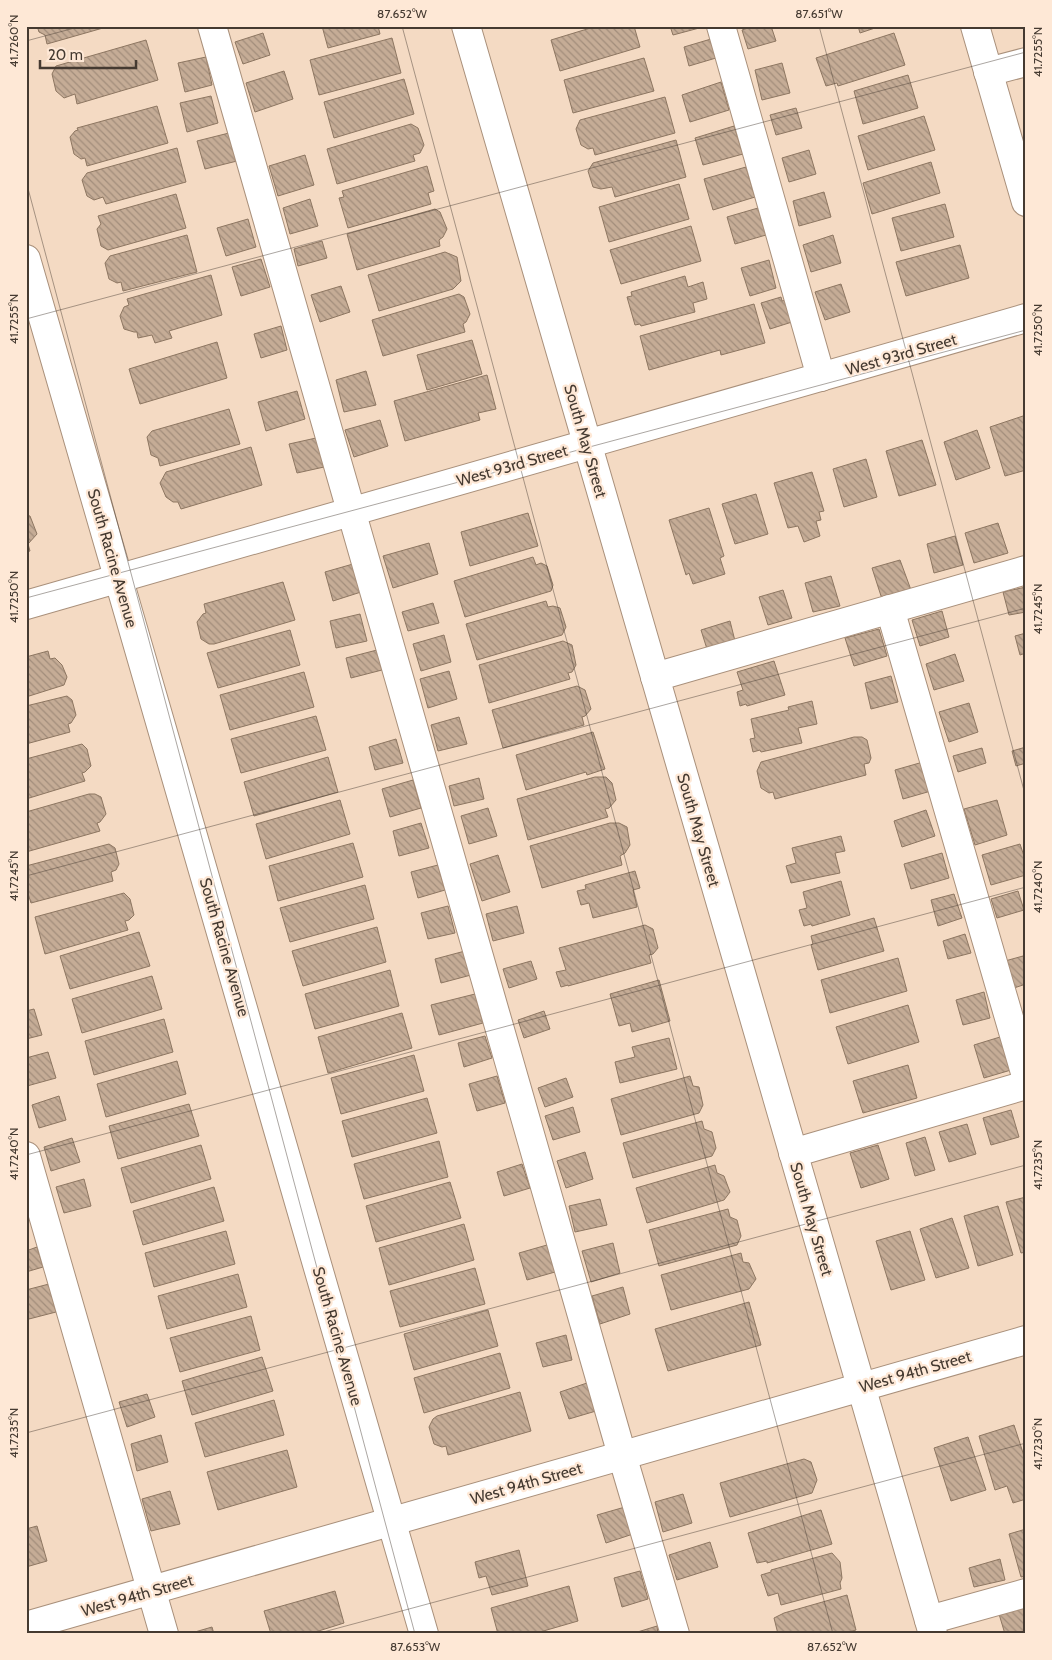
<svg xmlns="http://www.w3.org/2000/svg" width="1052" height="1660" font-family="Cabin,sans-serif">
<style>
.building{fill:url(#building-back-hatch);stroke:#8d7661}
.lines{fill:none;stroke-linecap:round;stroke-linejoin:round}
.minor-casing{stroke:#a9907b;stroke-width:30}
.minor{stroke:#fff;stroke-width:28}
.ticks{fill:none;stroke:#453a31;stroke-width:1;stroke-opacity:0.45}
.labels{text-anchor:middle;stroke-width:4.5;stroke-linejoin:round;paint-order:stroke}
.street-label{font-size:16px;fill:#453a31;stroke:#fee8d6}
.neatline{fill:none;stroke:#453a31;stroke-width:2}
.ticks-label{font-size:12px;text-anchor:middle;fill:#453a31}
</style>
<defs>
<pattern id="building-back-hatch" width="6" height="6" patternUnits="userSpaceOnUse" patternTransform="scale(1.25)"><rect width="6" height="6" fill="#c5ac96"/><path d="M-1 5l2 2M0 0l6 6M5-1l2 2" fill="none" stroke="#a28d7b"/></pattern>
</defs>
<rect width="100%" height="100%" fill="#f4dac3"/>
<g class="building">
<polygon points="37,26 110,26 47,44 45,35 39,32"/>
<polygon points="322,26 378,26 380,34 328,48"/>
<polygon points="597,26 634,26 640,47 560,71 551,40"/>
<polygon points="670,26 703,26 703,27 673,35"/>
<polygon points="754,26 771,26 776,41 748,49 742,30"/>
<polygon points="858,26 881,26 860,33"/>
<polygon points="263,33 270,55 243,64 235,42"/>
<polygon points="894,33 905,65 838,86 837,83 826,86 816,58"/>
<polygon points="392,38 401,73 319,95 310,60"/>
<polygon points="711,39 716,58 689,66 684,47"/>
<polygon points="146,40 158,80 77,104 75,94 64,98 56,91 52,74 56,66"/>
<polygon points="206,57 212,85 185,92 178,63"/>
<polygon points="644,58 654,91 573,113 564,80"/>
<polygon points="782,63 790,93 762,100 755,70"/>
<polygon points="284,71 293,99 255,112 246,83"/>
<polygon points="908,75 918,108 863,124 854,91"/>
<polygon points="404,79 414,114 334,138 324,102"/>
<polygon points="721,82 729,110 690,122 682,95"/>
<polygon points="211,96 218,123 187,132 180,103"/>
<polygon points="665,97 675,133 595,155 593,148 588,149 581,145 576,129 580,120"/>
<polygon points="157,106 168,143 87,166 85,158 81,159 74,154 70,137 75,131 78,130 77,128"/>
<polygon points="796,108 802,128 776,135 770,115"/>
<polygon points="924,116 935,150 868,170 858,136"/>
<polygon points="411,124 418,128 424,145 420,153 413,155 415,161 337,184 327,149"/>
<polygon points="734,126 743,154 703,165 695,138"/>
<polygon points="229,133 237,161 205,169 197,141"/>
<polygon points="676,140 686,177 615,197 612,187 601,189 593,187 588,171 593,163"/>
<polygon points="177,148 186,182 106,204 103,197 94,200 87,196 82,180 87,173"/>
<polygon points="809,150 816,174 789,182 782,158"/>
<polygon points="305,155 314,185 278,196 269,166"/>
<polygon points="931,162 940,193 872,214 863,183"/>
<polygon points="427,166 434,191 428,193 431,204 348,228 339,198 344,197 342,191"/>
<polygon points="746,167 755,197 713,210 704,179"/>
<polygon points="679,184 689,219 609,242 599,207"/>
<polygon points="824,192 831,217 799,226 793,201"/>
<polygon points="176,194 186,228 108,250 101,246 97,229 101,224 98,216"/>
<polygon points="310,199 318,226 290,234 283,208"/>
<polygon points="945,204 954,237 901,251 892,218"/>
<polygon points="758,208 766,235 735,244 727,217"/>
<polygon points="435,209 440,212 447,229 443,237 439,240 440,246 357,270 347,234"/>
<polygon points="248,219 256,247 226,256 217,228"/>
<polygon points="691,226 701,261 621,284 610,250"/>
<polygon points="187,235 197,272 123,291 121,282 117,283 109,279 105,263 110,256"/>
<polygon points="833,235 841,263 811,272 803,245"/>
<polygon points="322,241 327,258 298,266 294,249"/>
<polygon points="960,245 969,278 906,296 896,262"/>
<polygon points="445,252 457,257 461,281 453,289 379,311 368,275"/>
<polygon points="261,259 270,287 241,296 232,267"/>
<polygon points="769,260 776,288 750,296 741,268"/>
<polygon points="211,275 222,315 169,331 172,338 155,343 152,335 138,338 137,332 134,332 124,329 120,316 124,307 129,305 127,299"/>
<polygon points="685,276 688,287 703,282 707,299 693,303 695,312 641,326 640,324 635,325 627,297 632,296 631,292"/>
<polygon points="841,284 850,312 825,320 815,292"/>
<polygon points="341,286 350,312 320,322 311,295"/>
<polygon points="459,294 464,297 470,314 466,322 463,324 465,332 383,356 372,320"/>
<polygon points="781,297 782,301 786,300 792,322 770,329 761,303"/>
<polygon points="754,304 765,343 721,355 720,350 649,370 640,336"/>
<polygon points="281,326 287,350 261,358 254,334"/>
<polygon points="472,340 482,374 427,390 417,355"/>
<polygon points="217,342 227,378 140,404 129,369"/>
<polygon points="366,371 376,405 344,412 336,380"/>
<polygon points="487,375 496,409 478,413 480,420 405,441 394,401"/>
<polygon points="297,391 305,419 266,431 258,402"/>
<polygon points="229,409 240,444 160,466 158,458 151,455 147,437 152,431"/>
<polygon points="1026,415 1026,470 1005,476 990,427"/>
<polygon points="380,420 388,446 354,457 345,430"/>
<polygon points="977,430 990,468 956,480 944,442"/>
<polygon points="316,438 324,467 297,473 289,444"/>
<polygon points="922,440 936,485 899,496 886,451"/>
<polygon points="251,447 262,485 181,509 178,502 173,502 166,497 160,483 166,472"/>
<polygon points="866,459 877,497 844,507 833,469"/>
<polygon points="812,472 824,511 819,512 821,520 816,521 820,536 804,542 798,526 788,528 774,483"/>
<polygon points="756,494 768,534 735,544 722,504"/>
<polygon points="709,508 724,556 720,558 725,574 693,584 689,573 686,575 669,520"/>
<polygon points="528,513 538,546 470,566 461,532"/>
<polygon points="26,515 30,516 37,534 28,544 30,551 26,552"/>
<polygon points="998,523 1008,553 974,563 965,533"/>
<polygon points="955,536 963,565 934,573 927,544"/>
<polygon points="429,543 438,574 393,588 383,556"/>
<polygon points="533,557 536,565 541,563 547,566 553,585 551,591 465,617 454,581"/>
<polygon points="900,560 911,590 882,599 872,568"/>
<polygon points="353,564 361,592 333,601 325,572"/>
<polygon points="831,576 840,606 813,612 805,583"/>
<polygon points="283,582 295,620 214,644 209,644 201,639 197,622 203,614 206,613 204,604"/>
<polygon points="1026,587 1026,612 1009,615 1003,592"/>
<polygon points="783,590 792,618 768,625 759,597"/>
<polygon points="546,601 548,607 553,606 560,608 566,627 562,635 477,660 466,624"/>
<polygon points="433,603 439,623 408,631 402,612"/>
<polygon points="942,611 949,637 920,646 912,620"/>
<polygon points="360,614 367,641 336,648 330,621"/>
<polygon points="730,621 735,641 707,649 701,630"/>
<polygon points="879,629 887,656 854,666 845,638"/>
<polygon points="290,630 300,665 218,688 207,653"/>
<polygon points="1026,633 1026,653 1020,655 1015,636"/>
<polygon points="444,635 451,662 421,671 413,644"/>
<polygon points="563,641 572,645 576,665 572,672 568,673 570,679 489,703 479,665"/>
<polygon points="377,650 382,670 351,678 346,658"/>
<polygon points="48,651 50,659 55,658 62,665 67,677 64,685 26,697 26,657"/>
<polygon points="955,654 964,681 934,690 926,664"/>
<polygon points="774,661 785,695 747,706 746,704 740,706 737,692 743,690 737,672"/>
<polygon points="449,671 457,699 428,708 420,679"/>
<polygon points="304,672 314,707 230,730 220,695"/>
<polygon points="891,676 898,702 871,709 865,683"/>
<polygon points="577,686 585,690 591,709 585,716 582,717 584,725 503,748 492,710"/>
<polygon points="67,696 72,700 76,715 71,723 68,724 70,732 26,744 26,706"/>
<polygon points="812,701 817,724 798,728 802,743 761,752 760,750 753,752 750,739 755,738 751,719 789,710 788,707"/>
<polygon points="969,703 978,732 949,742 939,712"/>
<polygon points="316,716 326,750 241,773 231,739"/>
<polygon points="459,717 467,744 438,751 431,725"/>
<polygon points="593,732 605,769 587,775 586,772 526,790 516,755"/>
<polygon points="854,737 862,737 867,740 871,758 869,763 864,764 866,775 775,799 773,792 769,793 761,788 757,771 761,762"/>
<polygon points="396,739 403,763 375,770 369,747"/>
<polygon points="82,744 87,749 91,766 85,772 82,773 85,781 26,799 26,759"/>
<polygon points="1026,747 1026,763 1016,766 1012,751"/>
<polygon points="982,748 986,763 958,772 953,756"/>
<polygon points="328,757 338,792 254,816 244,782"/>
<polygon points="923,762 931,791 903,799 895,770"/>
<polygon points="595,777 606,777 612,783 616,800 609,808 605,809 608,817 528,840 517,799"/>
<polygon points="479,778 484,799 454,806 449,786"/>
<polygon points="413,780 421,808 390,817 382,789"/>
<polygon points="89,794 95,794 101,797 106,814 100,822 97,823 100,831 26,852 26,812"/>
<polygon points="340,800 350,834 266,859 256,824"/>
<polygon points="997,800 1007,835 975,845 964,809"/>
<polygon points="488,808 497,836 469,844 461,816"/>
<polygon points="926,810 935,836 902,847 894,821"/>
<polygon points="421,823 429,848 399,856 393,831"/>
<polygon points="610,823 619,823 627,827 630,845 625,853 620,856 622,865 542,888 530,846"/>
<polygon points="841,836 845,851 835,853 840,873 791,883 786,866 796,863 792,848"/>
<polygon points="353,843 363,877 278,901 269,866"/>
<polygon points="109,844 115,848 119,864 116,870 111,872 113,881 31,903 26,887 26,866"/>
<polygon points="1020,844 1026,862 1026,875 991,885 982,855"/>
<polygon points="942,853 949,878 911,889 904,864"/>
<polygon points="498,855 510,892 482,901 470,864"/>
<polygon points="438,865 445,890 418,898 411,872"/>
<polygon points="635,871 640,888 633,890 637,907 593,918 589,903 581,905 577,891 586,889 585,885"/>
<polygon points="841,881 850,915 812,926 811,924 804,926 799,910 807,908 803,892"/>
<polygon points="365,885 374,919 290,942 280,908"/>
<polygon points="1018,891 1024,910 997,918 991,899"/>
<polygon points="124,893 130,899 134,915 129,920 125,921 128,930 45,954 35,917"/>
<polygon points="954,894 962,918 938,926 931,900"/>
<polygon points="448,906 455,933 428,939 421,913"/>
<polygon points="517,906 524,933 493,941 486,914"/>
<polygon points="874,918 884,951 818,970 811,945 813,944 811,936"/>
<polygon points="645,925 653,929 658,948 653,954 649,955 651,963 568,986 568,985 561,987 556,972 566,970 559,948"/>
<polygon points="377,927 386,962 303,986 292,951"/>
<polygon points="139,932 150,966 70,989 60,956"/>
<polygon points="965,934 971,953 948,959 943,941"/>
<polygon points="465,951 471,975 441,983 435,959"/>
<polygon points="1023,956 1026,965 1026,984 1014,988 1005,961"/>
<polygon points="898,958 907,991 830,1013 821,980"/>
<polygon points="531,961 537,979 509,988 503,969"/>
<polygon points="390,970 399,1006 315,1029 305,994"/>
<polygon points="152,976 162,1009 82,1033 72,999"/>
<polygon points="659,980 670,1021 632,1032 630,1023 619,1026 610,994"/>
<polygon points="984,992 990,1018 963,1025 956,1000"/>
<polygon points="475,994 483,1023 439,1035 431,1005"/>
<polygon points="908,1005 919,1042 848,1064 836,1027"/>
<polygon points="34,1009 42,1035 26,1039 26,1011"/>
<polygon points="544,1011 550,1029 524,1038 518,1020"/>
<polygon points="402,1013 412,1048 328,1073 318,1037"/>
<polygon points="164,1019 173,1052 94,1075 85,1041"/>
<polygon points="485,1036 492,1058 464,1067 458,1043"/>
<polygon points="1000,1037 1011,1070 984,1078 974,1045"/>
<polygon points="669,1038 677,1069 620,1083 615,1062 635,1057 632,1047"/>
<polygon points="48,1052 56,1078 27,1086 26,1058"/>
<polygon points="414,1055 424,1091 341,1114 331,1078"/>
<polygon points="177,1061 186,1094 106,1117 97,1084"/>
<polygon points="908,1065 917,1098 863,1113 853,1081"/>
<polygon points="497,1076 505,1103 477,1111 469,1084"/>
<polygon points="690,1076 693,1086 699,1087 703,1105 699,1113 621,1135 611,1099"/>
<polygon points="566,1078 573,1097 545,1107 538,1088"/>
<polygon points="59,1096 66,1120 39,1128 32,1105"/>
<polygon points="427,1098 437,1133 352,1157 342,1121"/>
<polygon points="189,1104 199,1136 118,1159 109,1126"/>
<polygon points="573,1107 580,1132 553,1140 545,1116"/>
<polygon points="1011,1110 1019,1137 991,1145 983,1118"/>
<polygon points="702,1121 704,1129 712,1132 716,1148 712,1156 633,1178 623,1143"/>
<polygon points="967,1124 976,1154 949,1162 939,1132"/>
<polygon points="925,1137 935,1170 915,1176 906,1143"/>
<polygon points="72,1138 80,1162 51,1171 44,1147"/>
<polygon points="439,1141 448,1177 364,1199 354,1164"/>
<polygon points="201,1145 211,1179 131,1203 121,1168"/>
<polygon points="878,1145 889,1179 861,1188 850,1153"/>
<polygon points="585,1152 593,1179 566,1188 557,1161"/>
<polygon points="522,1164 530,1188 504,1196 497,1172"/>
<polygon points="715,1165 717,1173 724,1176 730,1192 724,1200 647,1223 636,1188"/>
<polygon points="84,1179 91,1206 64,1213 56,1187"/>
<polygon points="450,1182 461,1218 376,1242 366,1206"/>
<polygon points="214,1187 224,1221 143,1245 133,1211"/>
<polygon points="1026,1197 1026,1252 1021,1253 1006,1202"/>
<polygon points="600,1199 607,1225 575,1232 569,1206"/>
<polygon points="998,1206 1013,1255 978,1266 964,1216"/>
<polygon points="728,1209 730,1217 737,1220 741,1236 737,1245 659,1266 649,1230"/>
<polygon points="952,1218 969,1268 936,1278 920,1229"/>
<polygon points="464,1224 474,1260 389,1285 379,1248"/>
<polygon points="226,1231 235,1264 154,1287 145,1253"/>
<polygon points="910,1231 925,1280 891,1290 876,1241"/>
<polygon points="613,1243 620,1273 591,1282 582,1251"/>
<polygon points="547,1245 555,1272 527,1280 519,1253"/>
<polygon points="37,1247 43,1267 26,1272 26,1251"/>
<polygon points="741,1253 743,1262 749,1263 756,1279 749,1289 671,1310 661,1275"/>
<polygon points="475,1268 485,1304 400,1327 390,1291"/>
<polygon points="238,1274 247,1307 167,1329 158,1296"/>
<polygon points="49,1284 56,1312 29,1319 26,1309 26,1290"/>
<polygon points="623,1287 630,1314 600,1324 592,1296"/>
<polygon points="749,1302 761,1345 668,1371 655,1329"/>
<polygon points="488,1310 498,1346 414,1370 404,1334"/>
<polygon points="251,1316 260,1350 180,1372 170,1338"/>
<polygon points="566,1335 572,1360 543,1367 536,1343"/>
<polygon points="500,1353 510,1388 424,1413 414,1378"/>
<polygon points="262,1357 273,1391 192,1415 182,1381"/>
<polygon points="587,1383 596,1411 569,1419 560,1392"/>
<polygon points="520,1392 531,1431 448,1455 446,1446 442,1447 434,1444 429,1427 433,1419 437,1416"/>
<polygon points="147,1394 155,1417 127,1427 119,1402"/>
<polygon points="274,1400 284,1435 205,1457 195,1423"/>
<polygon points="1014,1425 1026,1462 1026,1499 1013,1503 1007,1486 995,1490 979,1436"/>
<polygon points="161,1435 168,1462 137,1471 131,1444"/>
<polygon points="968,1437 986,1490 951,1501 934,1448"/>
<polygon points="287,1450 297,1487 218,1510 207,1472"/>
<polygon points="804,1459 811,1462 817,1480 812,1493 730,1517 720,1483"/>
<polygon points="170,1491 180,1524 151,1531 142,1499"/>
<polygon points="683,1494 692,1523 663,1532 655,1502"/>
<polygon points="625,1507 633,1534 606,1543 597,1515"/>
<polygon points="821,1510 832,1544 767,1563 767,1561 757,1563 748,1533"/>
<polygon points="37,1526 47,1561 26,1567 26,1529"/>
<polygon points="1026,1529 1026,1576 1021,1577 1009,1534"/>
<polygon points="710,1542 718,1567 677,1580 669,1555"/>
<polygon points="519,1550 528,1586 492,1595 486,1576 479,1578 475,1562"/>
<polygon points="832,1553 840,1562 842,1578 840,1583 841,1589 781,1605 778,1593 768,1596 761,1575 771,1572 771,1570"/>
<polygon points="1000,1559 1005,1580 974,1587 969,1568"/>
<polygon points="640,1571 648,1599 622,1607 614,1578"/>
<polygon points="569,1586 578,1621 533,1634 498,1634 491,1608"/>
<polygon points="335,1591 344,1623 309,1634 271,1634 264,1611"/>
<polygon points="847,1595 856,1630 841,1634 778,1634 774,1618 784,1613"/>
<polygon points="1026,1607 1026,1634 1005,1634 999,1614"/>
<polygon points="657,1626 658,1634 631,1634"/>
<polygon points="212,1627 214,1634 188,1634"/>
</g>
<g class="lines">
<g class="minor-casing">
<g id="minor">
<polyline points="212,26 622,1455 675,1634"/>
<polyline points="466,26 933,1634"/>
<polyline points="721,26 821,377"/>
<polyline points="975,26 1026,202"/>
<polyline points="988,72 1026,62"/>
<polyline points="26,259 424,1634"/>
<polyline points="26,605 1026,318"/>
<polyline points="890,609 1026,1076"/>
<polyline points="655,677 1026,570"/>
<polyline points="793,1153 1026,1085"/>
<polyline points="26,1156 164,1634"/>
<polyline points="929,1620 1026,1593"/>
<polyline points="26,1626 1026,1340"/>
</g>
</g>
<use href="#minor" class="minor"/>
</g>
<path class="ticks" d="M402,26L833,1634M819,26L1026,798M26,41L82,26M26,181L415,1634M26,319L1026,52M26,598L1026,330M26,876L1026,608M26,1155L1026,887M26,1433L1026,1165M316,1634L1026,1443"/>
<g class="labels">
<g class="street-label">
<text transform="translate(901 354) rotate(-16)" y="6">West 93rd Street</text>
<text transform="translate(586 441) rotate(74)" y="6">South May Street</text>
<text transform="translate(512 465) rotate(-16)" y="6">West 93rd Street</text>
<text transform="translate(113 558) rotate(74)" y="6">South Racine Avenue</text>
<text transform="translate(699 830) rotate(74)" y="6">South May Street</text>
<text transform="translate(225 947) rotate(74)" y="6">South Racine Avenue</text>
<text transform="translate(812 1219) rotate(74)" y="6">South May Street</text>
<text transform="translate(338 1336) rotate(74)" y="6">South Racine Avenue</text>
<text transform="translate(915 1371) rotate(-16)" y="6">West 94th Street</text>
<text transform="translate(526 1483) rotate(-16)" y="6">West 94th Street</text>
<text transform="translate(137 1595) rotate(-16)" y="6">West 94th Street</text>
</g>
</g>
<rect width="1052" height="1660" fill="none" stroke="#fee8d6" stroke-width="55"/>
<path d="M40 60v8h96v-8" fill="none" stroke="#453a31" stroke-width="2.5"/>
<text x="48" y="60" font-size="15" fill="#453a31" stroke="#fee8d6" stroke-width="4" paint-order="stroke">20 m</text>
<rect x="28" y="28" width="996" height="1604" class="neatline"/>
<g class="ticks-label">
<text x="402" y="18">87.652°W</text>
<text x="819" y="18">87.651°W</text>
<text transform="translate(14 41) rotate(-90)" y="4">41.7260°N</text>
<text transform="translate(1038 52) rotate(-90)" y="4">41.7255°N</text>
<text transform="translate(14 319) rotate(-90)" y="4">41.7255°N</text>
<text transform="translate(1038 330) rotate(-90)" y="4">41.7250°N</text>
<text transform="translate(14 597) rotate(-90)" y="4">41.7250°N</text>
<text transform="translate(1038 609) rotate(-90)" y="4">41.7245°N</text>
<text transform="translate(14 876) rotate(-90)" y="4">41.7245°N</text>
<text transform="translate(1038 887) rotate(-90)" y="4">41.7240°N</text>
<text transform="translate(14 1154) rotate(-90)" y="4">41.7240°N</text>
<text transform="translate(1038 1165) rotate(-90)" y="4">41.7235°N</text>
<text transform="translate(14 1433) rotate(-90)" y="4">41.7235°N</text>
<text transform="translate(1038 1444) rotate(-90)" y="4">41.7230°N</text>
<text x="415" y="1651">87.653°W</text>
<text x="832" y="1651">87.652°W</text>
</g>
</svg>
